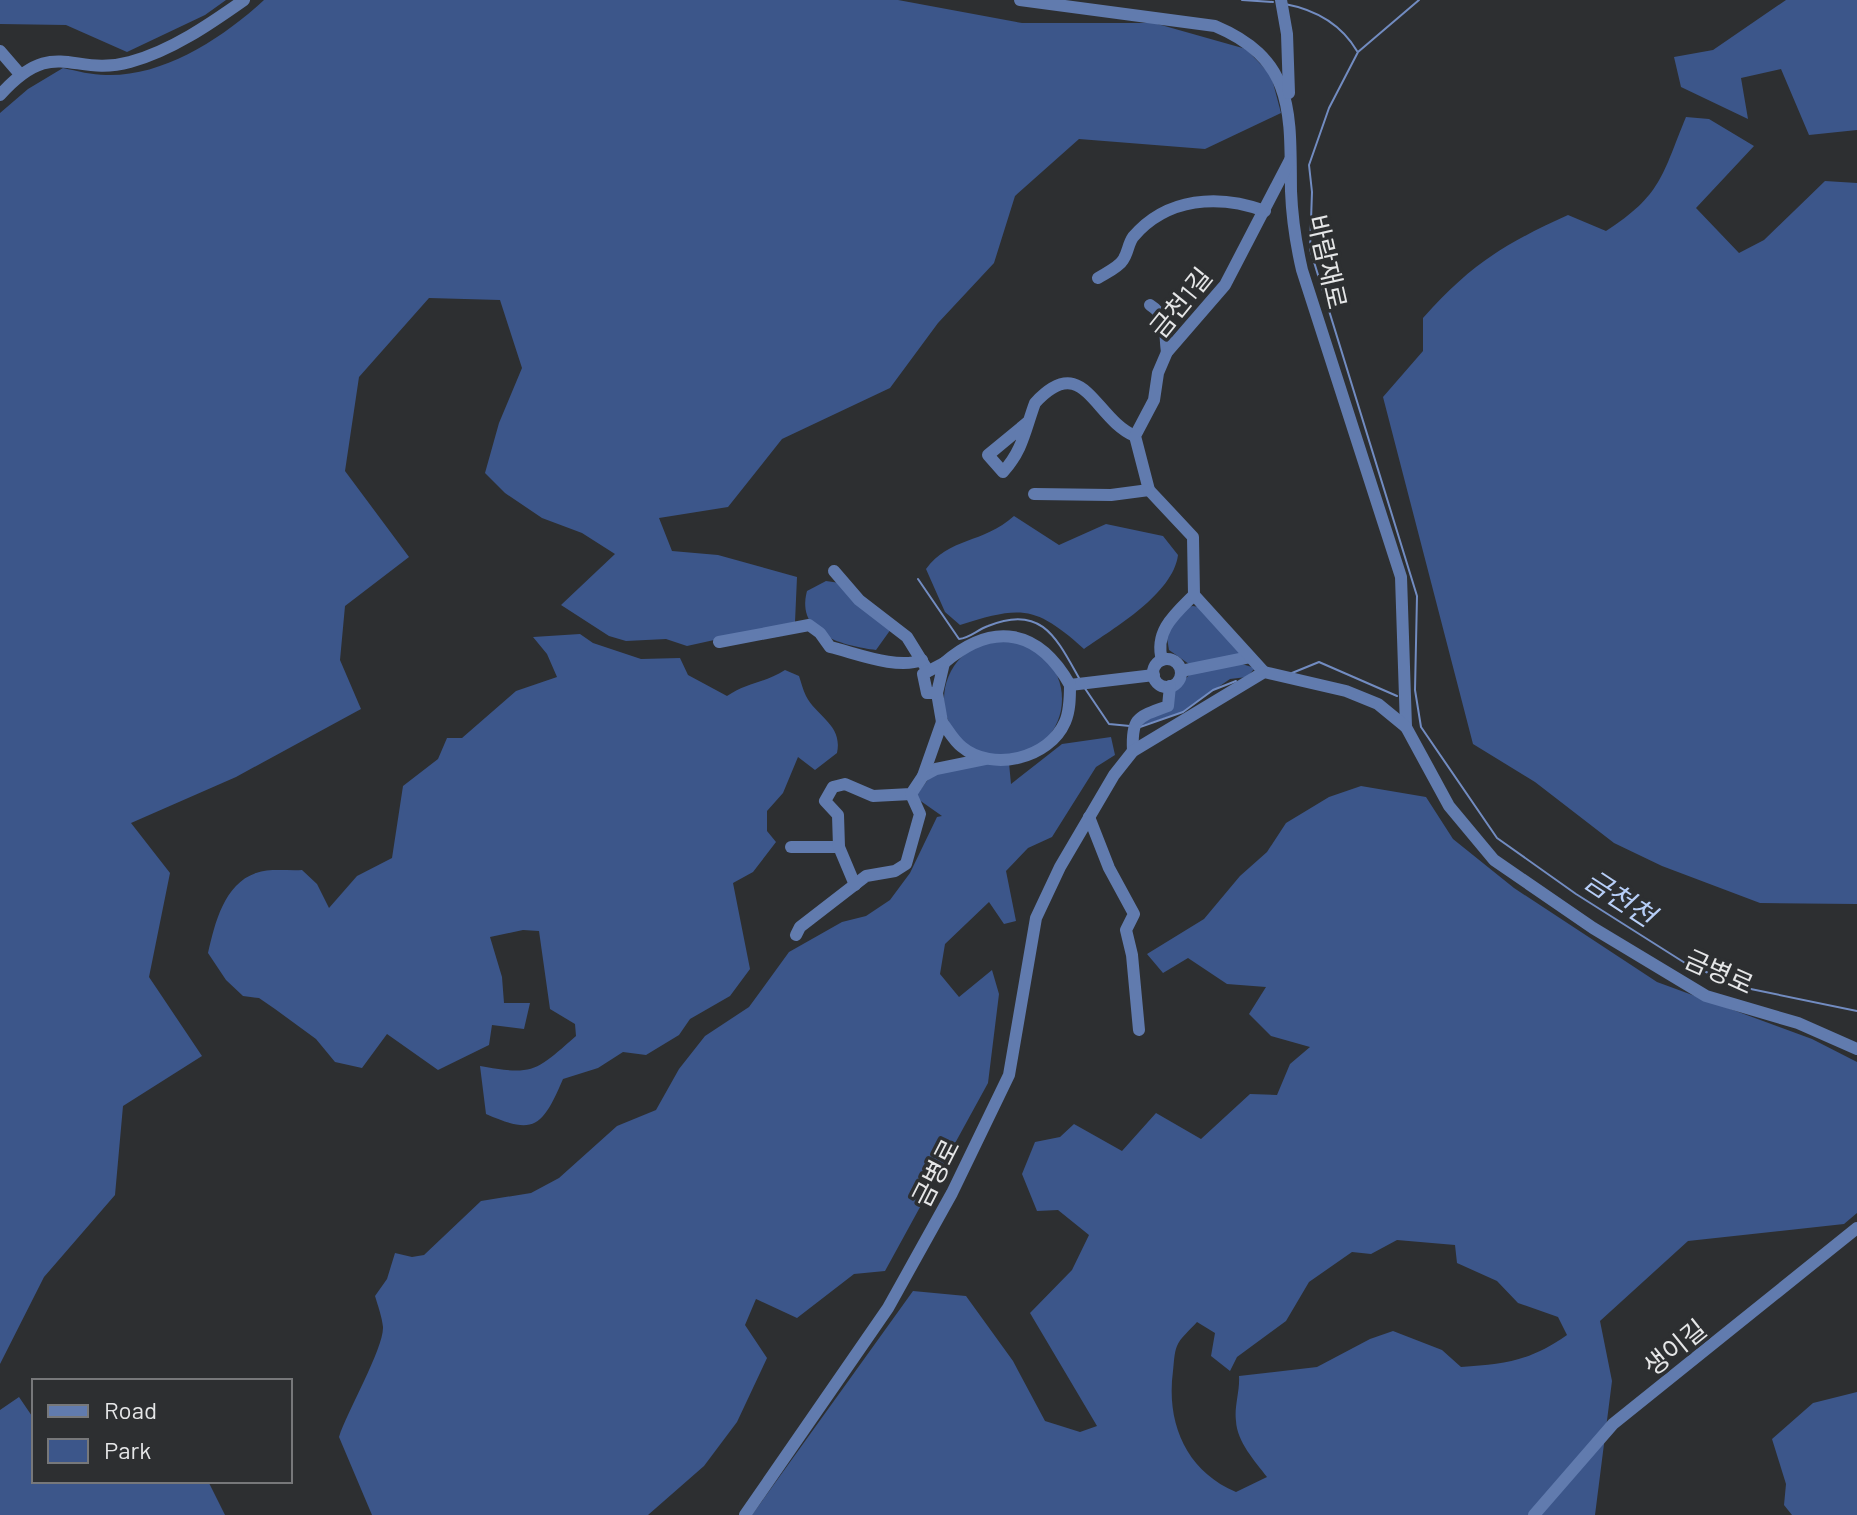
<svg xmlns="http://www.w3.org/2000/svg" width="1857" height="1515" font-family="Barlow,'Noto Sans KR',sans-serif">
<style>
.green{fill:#3c568a;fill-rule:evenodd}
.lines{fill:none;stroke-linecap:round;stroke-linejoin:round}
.stream{stroke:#728cc1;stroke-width:2}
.minor{stroke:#617bae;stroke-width:12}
.labels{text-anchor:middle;stroke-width:7;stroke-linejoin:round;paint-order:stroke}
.street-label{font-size:26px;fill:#e5e6e7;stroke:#2d2f31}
.water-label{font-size:28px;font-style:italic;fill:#b7cef7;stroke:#2d2f31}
</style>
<rect width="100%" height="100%" fill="#2d2f31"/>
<g class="green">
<polygon points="0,0 226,0 205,15 127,52 66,25 0,24"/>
<path d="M264,0H898L1022,23H1154L1246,49L1271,75L1281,113L1205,149L1079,139L1015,196L994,263L938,323L890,388L782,439L728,507L659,518L672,551L718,555L797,577L795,622L687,646L666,639L626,641L609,636L561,605L615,554L582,533L542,518L505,493L485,473L499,423L522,368L500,300L429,298L359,377L345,471L409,557L345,606L340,660L361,709L236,777L131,823L170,873L149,977L202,1056L123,1106L115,1195L44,1277L0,1364V113L28,89L63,68C77,71 92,75 106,75C163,77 223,38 264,0Z"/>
<polygon points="1786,0 1857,0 1857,130 1809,135 1781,69 1741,78 1748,119 1681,87 1674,57 1713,50"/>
<path d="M1686,117L1709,119L1754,146L1696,208L1739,253L1764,240L1825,181L1857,183V904L1760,903L1662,866L1614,843L1535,782L1473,744L1383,397L1423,351V318C1470,265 1504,244 1568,215L1606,231C1662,195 1662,175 1686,117Z"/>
<path d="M1014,516L1059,545L1106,524L1163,536L1178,555C1173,594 1114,628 1084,649C1035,605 1021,606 960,625L945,612L926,569C949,537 983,544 1014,516Z"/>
<path d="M826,581L840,583L891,629L876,650C845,646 795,635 807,591Z"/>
<polygon points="1193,606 1199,607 1240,651 1238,656 1189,664 1169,650 1166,632 1187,607"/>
<path d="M580,634L593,643L641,659L680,658L688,675L727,696C748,682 765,683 785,670L799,676C801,682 803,690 806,696C817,717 843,725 837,753L815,770L798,757L783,793L767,811V831L776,842L753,872L733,883L750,969L730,996L690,1019L679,1035L646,1055L623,1052L598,1068L563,1079C542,1128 534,1135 486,1114L480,1066C534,1076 536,1071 576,1036L575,1024L550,1009L539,931L523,930L490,937L502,977L504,1003H530L524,1029L492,1025L489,1045L438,1070L387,1034L362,1068L335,1062L316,1039L275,1009L259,998L243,996L226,980L208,953C215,923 224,884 256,873C269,868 288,871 302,870L317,884L329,908L357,876L392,858L403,786L438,759L447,738H462L516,691L557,677L547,654L533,637Z"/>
<circle cx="1003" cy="699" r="59"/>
<polygon points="1242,664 1255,668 1247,677 1230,679 1182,712 1140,726 1192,672"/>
<path d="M1111,737L1115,755L1096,767L1052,837L1028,848L1006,871L1016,921L1004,924L989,902L945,944L940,974L959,997L992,970L999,994L988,1083L885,1271L854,1274L797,1318L756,1299L745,1325L767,1358L737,1422L704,1466L648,1515H372L339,1437C347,1412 384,1348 383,1327C382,1317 378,1306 375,1296L387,1279L395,1253L412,1257L424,1255L481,1201L531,1193L559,1178L617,1126L656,1110L679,1069L705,1036L749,1007L789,952L842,922L866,916L890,900L910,873L937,817L942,816L915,797L933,773L989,763H1009L1011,784L1062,744Z"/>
<path d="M1361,786L1426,797L1453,839L1514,888L1657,982L1812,1039L1857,1062V1213L1844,1224L1688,1241L1600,1321L1612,1381L1595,1515H752L913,1291L966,1296L1013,1361L1045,1421L1080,1432L1097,1426L1030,1313L1072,1270L1089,1235L1058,1210L1037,1211L1022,1174L1035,1142L1060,1137L1074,1124L1122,1151L1156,1113L1201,1139L1250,1094L1277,1095L1290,1064L1310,1047L1271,1036L1249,1014L1266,987L1227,984L1188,958L1163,973L1147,954L1204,919L1240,876L1267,852L1286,823L1329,797ZM1397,1240L1455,1245L1457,1263L1497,1281L1518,1303L1558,1317L1567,1335C1530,1361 1505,1364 1461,1367L1442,1350L1393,1331L1370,1339L1317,1367L1239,1376C1240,1391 1234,1407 1236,1421C1237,1442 1255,1461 1267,1477L1236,1492C1186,1471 1166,1423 1173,1371C1174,1363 1174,1353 1177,1346C1180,1338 1191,1329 1197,1322L1215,1333L1211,1356L1230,1371L1237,1357L1286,1321L1309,1282L1352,1252L1371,1254Z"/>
<polygon points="1857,1392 1857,1515 1792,1515 1784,1505 1786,1484 1772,1439 1813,1403"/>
<polygon points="19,1397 34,1419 34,1481 208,1481 225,1515 0,1515 0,1410"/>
</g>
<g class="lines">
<g class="stream">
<polyline points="1242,0 1273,2"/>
<polyline points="1419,0 1358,52 1329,108 1309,165 1312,192 1310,249 1417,596 1415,690 1421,727 1497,838 1576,894 1685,963 1741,987 1857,1011"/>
<path d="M1285,4C1317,10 1341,24 1357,51"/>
<path d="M918,579L959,639C970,638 977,630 988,626C1041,604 1056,637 1079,678"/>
<polyline points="1292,673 1319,662 1397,696"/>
<polyline points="1084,687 1109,724 1130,726"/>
<polyline points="1140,727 1183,712 1213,690 1236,681"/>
</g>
<g class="minor">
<path d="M1020,0L1215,26C1296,60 1290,114 1291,191C1292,218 1296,244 1302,270L1401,577L1406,727"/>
<polyline points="1281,0 1287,34 1289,93"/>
<polyline points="0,51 19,73"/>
<path d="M0,95C55,34 72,78 130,62C171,51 210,24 244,0"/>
<path d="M1098,278C1106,273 1119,267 1123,260C1128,253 1128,244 1133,237C1167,197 1219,194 1265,211"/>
<path d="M1150,305C1169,317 1164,334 1167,352"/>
<path d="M1028,422L988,455L1003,472C1023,450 1025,430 1035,403C1084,350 1094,419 1135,436"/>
<polyline points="1034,494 1111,495 1149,490"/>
<polyline points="834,571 859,600 907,637 928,671"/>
<path d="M719,642L809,625L820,633L830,647C856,653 897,670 922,660"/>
<circle cx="1167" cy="673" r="14"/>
<path d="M1162,660C1154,631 1175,614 1194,595"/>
<polyline points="1181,671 1250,657"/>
<polyline points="1264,672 1194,595 1193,537 1149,490 1135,436 1154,400 1158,373 1167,352 1225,285 1290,160"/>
<polyline points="1070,685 1154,675"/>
<polyline points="937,693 927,693 923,674 944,663 937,693 942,722"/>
<path d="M1133,751C1131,716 1139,717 1168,706L1170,686"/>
<polyline points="923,776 936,769 985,759"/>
<polyline points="1089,817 1109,868 1134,914 1126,930 1132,955 1139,1030"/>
<polyline points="791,847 839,847"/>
<path d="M855,885L839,847L838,815L825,801L833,787L845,784L873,796L911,794L923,776L942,722C948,730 954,741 962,747C992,772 1049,759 1065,722C1070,711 1070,697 1070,685C1039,630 994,620 944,663"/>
<polyline points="796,935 800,927 866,876 895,871 906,864 920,814 911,794"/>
<polyline points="745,1515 888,1308 952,1193 1009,1075 1036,918 1060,867 1114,775 1133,751 1264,672 1346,691 1378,704 1406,727 1449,806 1494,860 1593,928 1706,996 1798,1023 1857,1049"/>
<polyline points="1534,1515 1613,1424 1857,1228"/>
</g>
</g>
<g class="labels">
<g class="street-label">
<text transform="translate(1327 262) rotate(77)" y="9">바람재로</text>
<text transform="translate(1181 303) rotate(-51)" y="9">금천1길</text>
<text transform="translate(1719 972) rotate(24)" y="9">금병로</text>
<text transform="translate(936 1173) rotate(-63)" y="9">금병로</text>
<text transform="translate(1675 1348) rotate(-39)" y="9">생이길</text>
</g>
<g class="water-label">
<text transform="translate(1620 898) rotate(33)" y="10">금천천</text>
</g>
</g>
<rect x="32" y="1379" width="260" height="104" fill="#2d2f31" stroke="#77787a" stroke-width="2"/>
<rect x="48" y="1405" width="40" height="12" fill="#617bae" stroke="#77787a" stroke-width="2"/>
<text x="104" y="1419" font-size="24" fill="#e5e6e7">Road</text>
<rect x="48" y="1439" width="40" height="24" fill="#3c568a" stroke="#77787a" stroke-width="2"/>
<text x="104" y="1459" font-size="24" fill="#e5e6e7">Park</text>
</svg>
